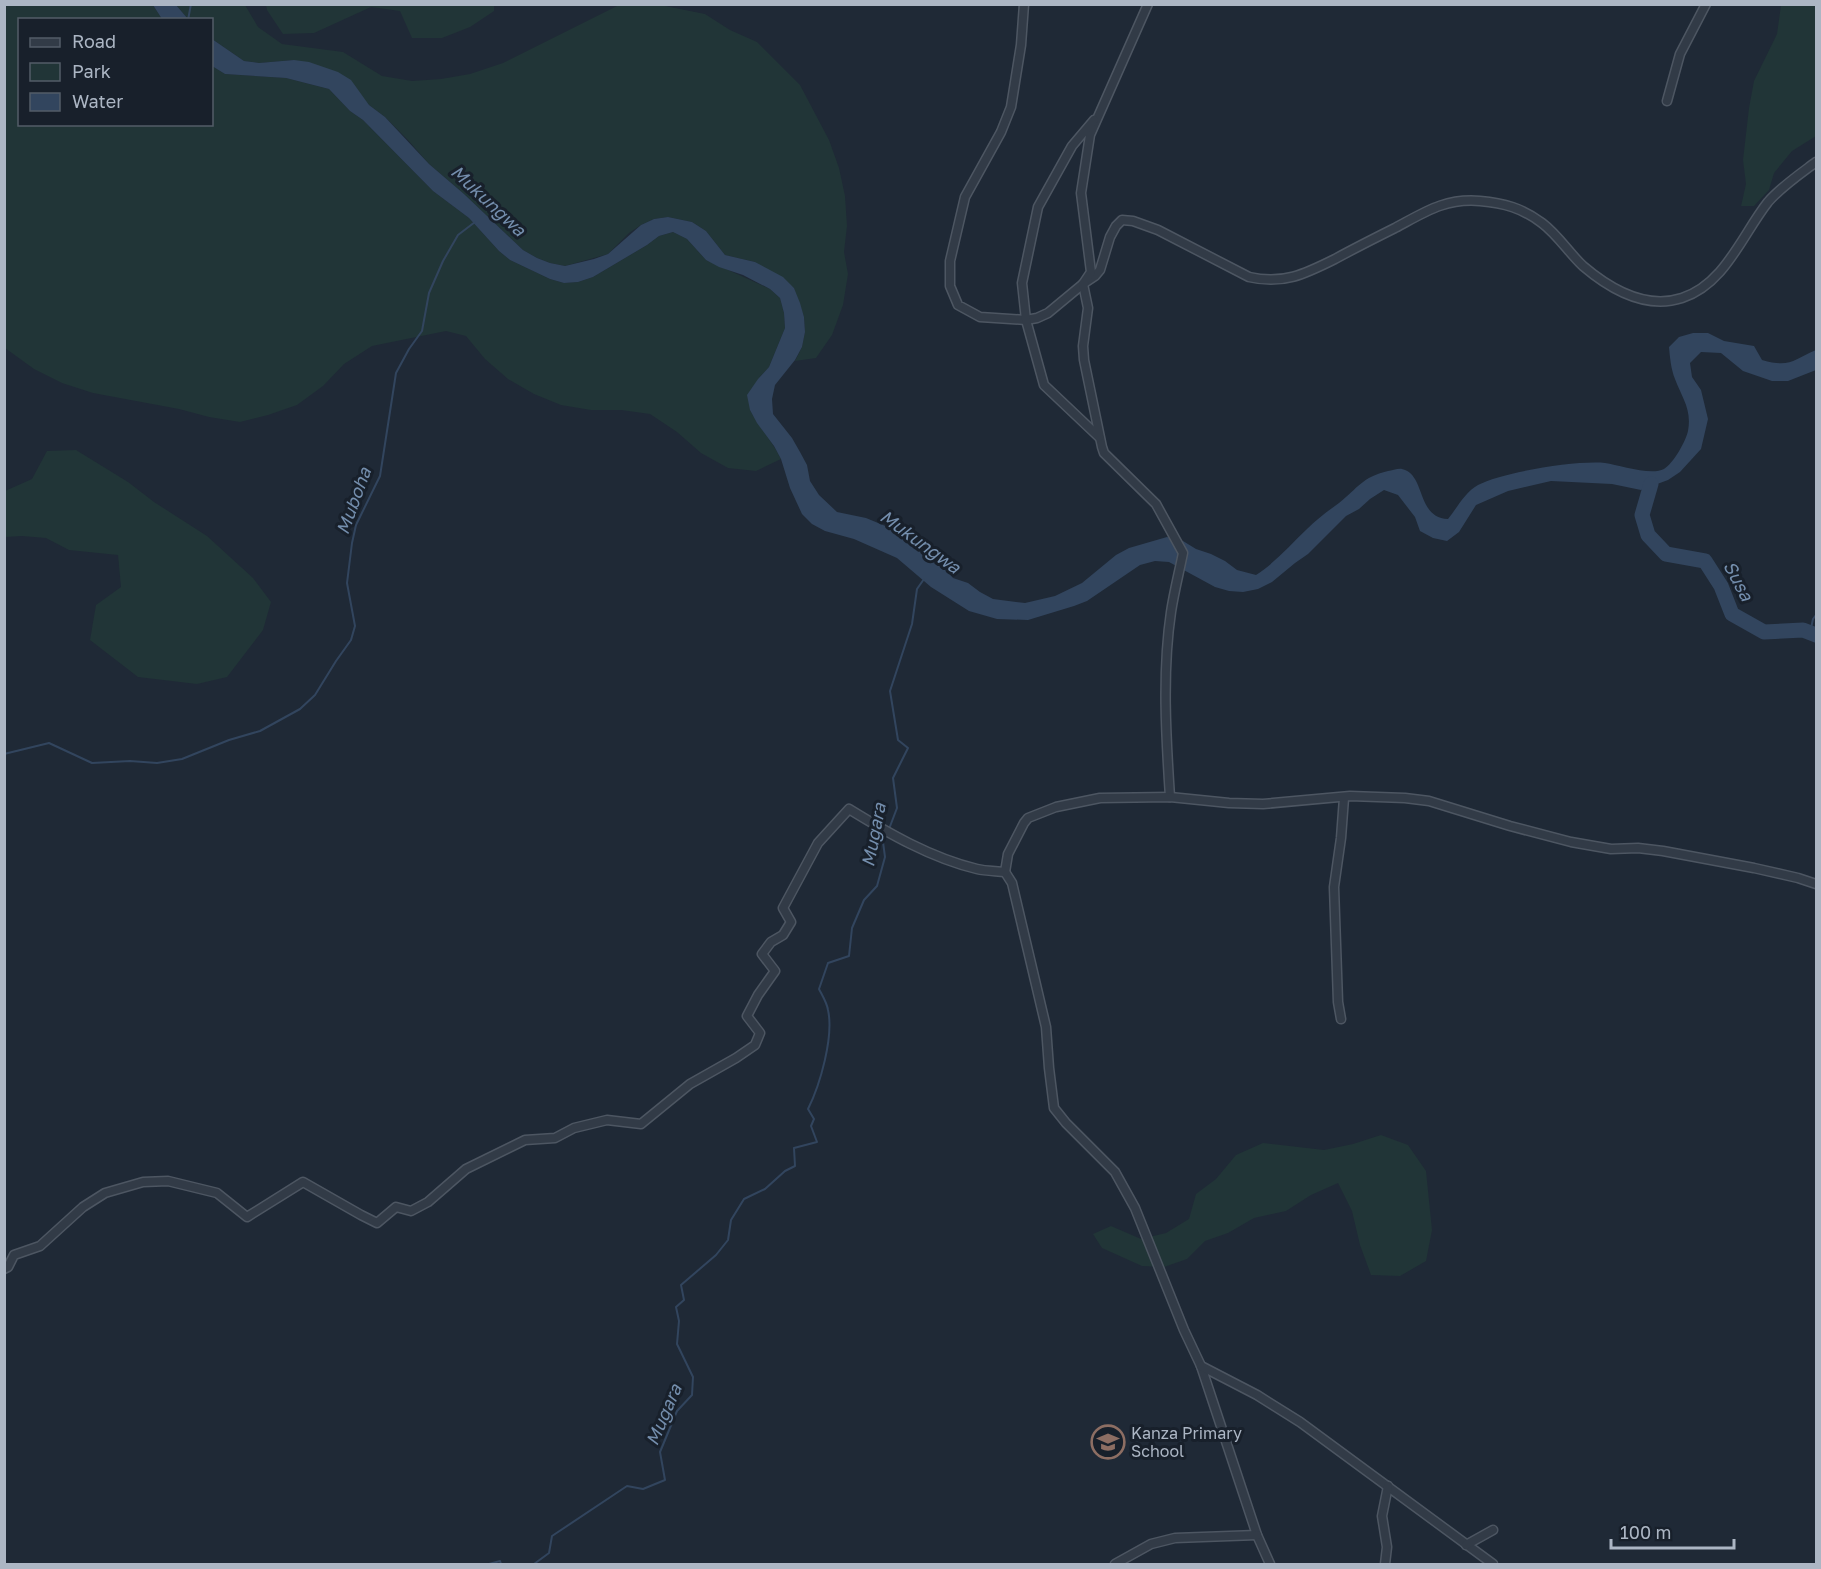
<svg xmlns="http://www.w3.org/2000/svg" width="1821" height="1569" font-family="'Golos Text',sans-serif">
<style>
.green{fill:#213537}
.water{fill:#32455e}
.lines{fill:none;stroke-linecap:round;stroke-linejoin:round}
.stream{stroke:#32455e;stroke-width:2}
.river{stroke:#32455e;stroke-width:15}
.minor-casing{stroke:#4d5662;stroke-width:11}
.minor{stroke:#323b47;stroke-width:8}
.labels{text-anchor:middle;stroke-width:6;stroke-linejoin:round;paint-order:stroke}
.poi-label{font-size:16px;fill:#acb6c4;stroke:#18202b;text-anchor:start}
.water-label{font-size:18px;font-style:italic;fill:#748ead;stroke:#18202b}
</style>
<rect width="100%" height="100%" fill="#1f2936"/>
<g class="green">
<polygon points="629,4 660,5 705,14 730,30 757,42 800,85 829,140 839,168 845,196 847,226 844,252 848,274 843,305 832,335 816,358 795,361 802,347 805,332 804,317 794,288 755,262 725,255 706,231 692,222 668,217 654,219 641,225 629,233 608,254 565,266 550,263 537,258 523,250 464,194 429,164 408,140 385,117 369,105 360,94 294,60 259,63 244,61 212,39 212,20 188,19 176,5 245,5 258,27 282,44 343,52 382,76 412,81 441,79 470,74 503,63 617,6"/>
<path d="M4,5H153L162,19L20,20V124H212V66L225,74L286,78L329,89L350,111L363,120L433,191L469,218L499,251L510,260L550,279L564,283L578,282L593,277L647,245L659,236L673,232L687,239L706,260L770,289L780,298L784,313L785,328L769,367L758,379L750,410C759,427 772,441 781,459L756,471L728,468L701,453L677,432L650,414L621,410H591L561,405L534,394L508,379L485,359L466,336L446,331L372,346L344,364L323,386L297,405L268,415L240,422L209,417L179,409L93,393L62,383L34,369L5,348Z"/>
<polygon points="494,5 494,11 470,27 442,38 412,38 400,11 371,7 314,33 283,34 267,10 266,5"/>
<polygon points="1781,5 1816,5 1816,136 1792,151 1774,173 1769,190 1754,206 1741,206 1746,184 1743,160 1749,108 1754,81 1777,34"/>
<polygon points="76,450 128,482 154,502 207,536 253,578 271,602 263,630 227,677 197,684 138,677 90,640 96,605 121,587 118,555 69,550 46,538 22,536 5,537 5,491 32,479 47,451"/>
<polygon points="1381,1135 1408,1145 1426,1171 1432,1230 1426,1261 1400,1276 1371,1275 1360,1245 1352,1211 1338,1183 1311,1195 1286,1211 1254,1218 1228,1233 1205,1241 1187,1259 1164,1267 1142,1266 1102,1248 1093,1234 1111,1226 1141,1239 1166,1233 1189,1219 1196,1194 1216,1179 1236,1155 1263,1143 1324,1150 1353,1144"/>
</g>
<g class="water">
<polygon points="153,5 176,5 188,19 162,19"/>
<path d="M212,39L244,61L259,63L294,60L309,62L338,72L351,80L369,105L385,117L429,164L464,194L523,250L537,258L550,263L565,266L594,259L608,254L641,225L654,219L668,217L692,222L706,231L725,255L755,262L783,277L794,288L800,303L804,317L805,332L802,347L795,360L775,385L772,399L773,414L792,438L800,452L807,465L810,481L819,495L837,512L866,518L895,530L907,540L922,546L934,555L953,578L968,583L980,592L993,599L1025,603L1055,596L1082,583L1116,555L1129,548L1167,537L1183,541L1196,549L1211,554L1225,561L1237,570L1256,575C1276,562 1290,545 1307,529C1317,519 1328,511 1339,503C1358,488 1362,477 1388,471C1392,471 1398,468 1402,469C1426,474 1416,518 1448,519C1457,508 1465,492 1478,485C1502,472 1578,460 1605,463C1619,465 1651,476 1664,469C1673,464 1686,441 1688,431C1692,409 1682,398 1675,379C1671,369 1670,358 1669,347L1679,337L1693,333H1708L1724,341L1754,346L1762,360C1790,368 1793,360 1816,350V370L1788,381H1772L1743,371L1721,353L1701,352L1690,363L1692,377L1701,390L1708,419L1701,449L1680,472L1668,480L1641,490L1612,484L1551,481L1508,491L1476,505L1459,532L1447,541L1433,538L1420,531L1415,517L1398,495L1384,490L1370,499L1359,509L1346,516L1308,554L1295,563L1272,582L1258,589L1243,592L1229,591L1215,587L1169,562L1155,561L1140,565L1087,601L1074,606L1028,620L997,619L969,611L931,587L897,558L854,539L825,531L812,524L802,514L790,488L781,459L774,446L757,423L750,410L747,395L758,379L769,367L785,328L784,313L780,298L770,289L743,275L719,267L706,260L687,239L673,232L659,236L647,245L593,277L578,282L564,283L550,279L510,260L499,251L469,218L433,191L363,120L350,111L329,89L286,78L225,74L212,66Z"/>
</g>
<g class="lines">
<g class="stream">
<polyline points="188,20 191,4"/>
<polyline points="1803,630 1811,628 1813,619 1816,615"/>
<polyline points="4,754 49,743 92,763 130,761 157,763 182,759 229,740 260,731 300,709 315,695 336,661 351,640 355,626 347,583 352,543 356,525 380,476 396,373 409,349 422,331 429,293 443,261 458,235 475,222"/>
<polyline points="889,829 897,808 893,778 908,748 898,740 890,691 912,624 917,589 924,579"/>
<polyline points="489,1564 500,1561 501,1564"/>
<path d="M534,1564L549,1553L552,1536L627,1486L643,1489L665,1480L660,1452L677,1411L692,1395L693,1377L677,1344L679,1321L676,1307L684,1300L681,1285L716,1255L728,1240L731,1220L744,1199L765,1189L785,1171L795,1166L794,1148L817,1142L811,1126L814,1119L808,1109C820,1085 834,1037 828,1010C827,1003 822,995 819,989L828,963L849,956L852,928L864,900L877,886L885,857L883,842L887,834"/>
</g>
<polyline class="river" points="1651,484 1642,515 1648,535 1666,554 1705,561 1721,586 1732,614 1764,632 1803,630 1816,635"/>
<g class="minor-casing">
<g id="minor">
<path d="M1024,4L1021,45L1011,107L1001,132L965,197L950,261V286L958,305L980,317L1026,320L1037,318L1048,313L1083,284L1095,276L1100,270L1110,237L1116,226L1122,220L1133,221L1158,230L1249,277C1283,285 1305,274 1335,259C1355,248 1375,238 1395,228C1425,212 1445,198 1480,201C1504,203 1522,208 1542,223C1558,235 1569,253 1583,266C1610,289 1645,310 1682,298C1725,284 1742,235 1768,202C1782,186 1800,174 1816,162"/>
<path d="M1148,4L1090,135L1081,193L1091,272L1083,284L1088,308L1083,346L1084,360L1102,447L1104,453L1156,504L1183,553C1179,573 1174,592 1171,612C1162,672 1166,737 1170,797"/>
<polyline points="1667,101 1680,54 1706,4"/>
<polyline points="1094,120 1072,146 1038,207 1022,283 1026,320 1044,385 1099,437"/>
<polyline points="1005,872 1012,883 1046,1027 1049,1068 1054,1108 1066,1123 1115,1172 1135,1208 1184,1330 1201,1366 1257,1535 1270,1564"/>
<polyline points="1341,1019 1338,1002 1334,887 1341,838 1344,798"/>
<path d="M4,1269L8,1267L14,1255L40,1246L83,1207L105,1193L143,1182L168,1181L217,1193L247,1217L303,1182L361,1215L377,1223L396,1207L411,1211L428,1202L466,1169L525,1140L555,1138L574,1128L607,1120L641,1124L690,1084L736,1058L755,1045L760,1033L747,1016L758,995L775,971L762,954L771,942L783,935L791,922L783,908L818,843L849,809C888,833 931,858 977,869C985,871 996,871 1005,872L1008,854L1024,823L1028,818L1056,807L1100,798L1170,797L1229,803L1263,804L1350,796L1405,798L1429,801L1510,826L1571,842L1611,849L1638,848L1663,851L1754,868L1798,878L1816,884"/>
<polyline points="1201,1366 1257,1395 1300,1422 1493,1564"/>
<polyline points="1466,1545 1493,1530"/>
<polyline points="1115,1564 1151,1544 1175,1538 1257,1535"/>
<polyline points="1385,1564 1387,1547 1382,1516 1388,1486"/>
</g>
</g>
<use href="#minor" class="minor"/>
</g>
<defs>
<g id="school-ring" transform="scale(1.725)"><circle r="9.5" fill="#18202b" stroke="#8d6e63" stroke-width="1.5"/><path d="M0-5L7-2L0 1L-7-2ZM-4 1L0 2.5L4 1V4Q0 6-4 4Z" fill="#8d6e63"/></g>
</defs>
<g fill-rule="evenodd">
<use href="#school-ring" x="1108" y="1442"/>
</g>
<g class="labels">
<g class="poi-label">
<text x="1131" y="1439">Kanza Primary<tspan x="1131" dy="18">School</tspan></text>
</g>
<g class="water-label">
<text transform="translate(488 201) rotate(43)" y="6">Mukungwa</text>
<text transform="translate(354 501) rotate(-70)" y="6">Muboha</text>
<text transform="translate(920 542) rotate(36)" y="6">Mukungwa</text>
<text transform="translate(1738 581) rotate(62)" y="6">Susa</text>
<text transform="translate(874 835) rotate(-79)" y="6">Mugara</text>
<text transform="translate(664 1415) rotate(-67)" y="6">Mugara</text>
</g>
</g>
<rect width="1821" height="1569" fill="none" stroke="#acb6c4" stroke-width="12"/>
<rect x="18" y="18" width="195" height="108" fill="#18202b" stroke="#535c68" stroke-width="1.5"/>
<rect x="30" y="38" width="30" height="9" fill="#323b47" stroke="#535c68" stroke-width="1.5"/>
<text x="72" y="48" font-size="18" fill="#acb6c4">Road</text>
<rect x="30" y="63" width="30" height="18" fill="#213537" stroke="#535c68" stroke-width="1.5"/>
<text x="72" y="78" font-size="18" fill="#acb6c4">Park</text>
<rect x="30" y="93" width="30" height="18" fill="#32455e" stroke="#535c68" stroke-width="1.5"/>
<text x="72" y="108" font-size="18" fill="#acb6c4">Water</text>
<path d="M1611 1539v9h123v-9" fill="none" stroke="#acb6c4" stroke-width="3"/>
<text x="1620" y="1539" font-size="18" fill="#acb6c4" stroke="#18202b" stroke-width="4.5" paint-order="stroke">100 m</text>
</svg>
